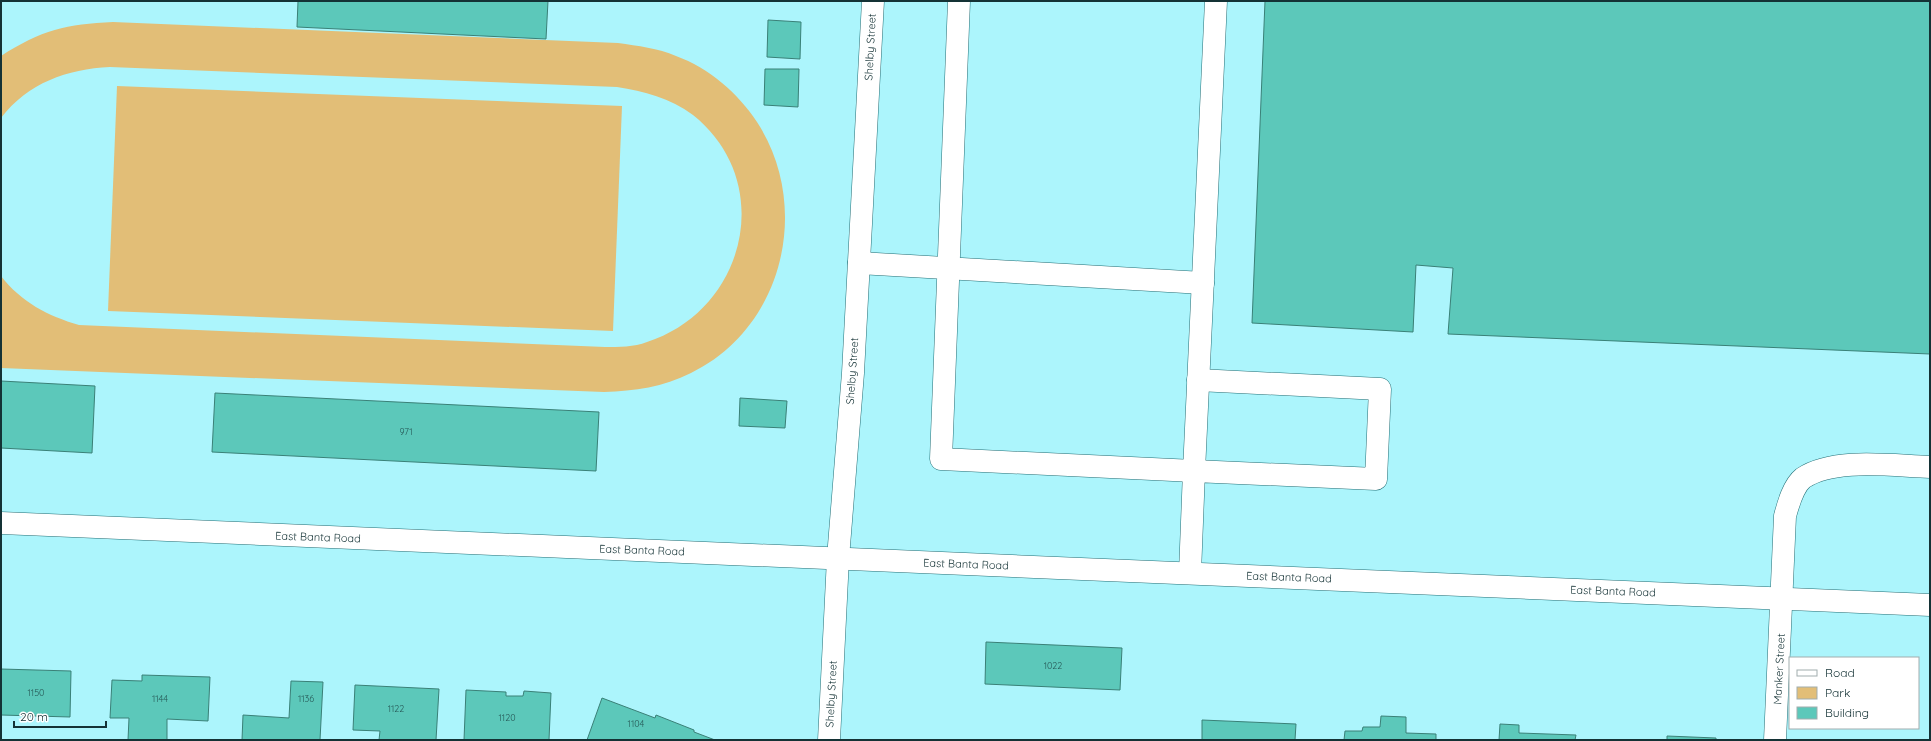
<svg xmlns="http://www.w3.org/2000/svg" width="1931" height="741" font-family="Quicksand,sans-serif">
<style>
.green{fill:#e2be77}
.building{fill:#5cc8ba;stroke:#3a8077}
.lines{fill:none;stroke-linecap:round;stroke-linejoin:round}
.minor-casing{stroke:#246f76;stroke-width:23}
.minor{stroke:#fff;stroke-width:22}
.labels{text-anchor:middle;stroke-width:3.5;stroke-linejoin:round;paint-order:stroke}
.number-label{font-size:9px;fill:#265856}
.street-label{font-size:11px;fill:#143235;stroke:#fff}
</style>
<rect width="100%" height="100%" fill="#acf5fc"/>
<g class="green">
<path d="M113,22L618,43C638,46 658,48 676,56C709,68 738,93 757,122C812,206 784,328 691,373C663,387 635,391 604,392L1,368V276C21,302 48,316 79,325L605,347C619,347 634,347 647,342C746,310 777,182 693,115C670,98 644,91 617,87L110,67C67,69 28,83 1,118V56C41,30 67,24 113,22Z"/>
<polygon points="117,86 622,106 613,331 108,311"/>
</g>
<g class="building">
<polygon points="298,1 548,1 546,39 297,27"/>
<polygon points="1265,1 1930,1 1930,354 1448,334 1453,268 1416,265 1413,332 1252,323"/>
<polygon points="768,20 801,22 800,59 767,57"/>
<polygon points="765,69 799,69 798,107 764,105"/>
<polygon points="1,381 95,386 92,453 1,448"/>
<polygon points="215,393 599,412 596,471 212,452"/>
<polygon points="740,398 787,401 785,428 739,426"/>
<polygon points="986,642 1122,648 1120,690 985,684"/>
<polygon points="1,669 71,671 70,717 1,715"/>
<polygon points="142,675 210,677 208,721 167,719 167,740 128,740 129,718 110,718 112,680 142,681"/>
<polygon points="291,681 323,682 320,740 242,740 243,715 289,718"/>
<polygon points="355,685 439,689 436,740 379,740 380,731 353,730"/>
<polygon points="466,690 506,692 506,696 523,696 524,691 551,693 549,740 464,740"/>
<polygon points="602,698 655,718 656,715 694,730 694,732 715,740 587,740"/>
<polygon points="1381,716 1406,717 1406,733 1436,734 1436,740 1344,740 1345,731 1362,731 1363,727 1380,727"/>
<polygon points="1202,720 1296,724 1295,740 1202,740"/>
<polygon points="1500,724 1519,725 1519,733 1576,735 1575,740 1499,740"/>
<polygon points="1667,736 1716,738 1716,740 1667,740"/>
</g>
<g class="lines">
<g class="minor-casing">
<g id="minor">
<polyline points="959,1 941,459 1194,471 1216,1"/>
<polyline points="859,263 1203,283"/>
<polyline points="1,523 1930,605"/>
<polyline points="1190,573 1194,471 1376,479 1380,389 1198,380"/>
<polyline points="829,740 838,558 853,373 873,1"/>
<path d="M1775,740L1785,516C1788,505 1793,486 1803,478C1835,457 1893,466 1930,467"/>
</g>
</g>
<use href="#minor" class="minor"/>
</g>
<g class="labels">
<g class="number-label">
<text x="406" y="435">971</text>
<text x="1053" y="669">1022</text>
<text x="36" y="696">1150</text>
<text x="160" y="702">1144</text>
<text x="306" y="702">1136</text>
<text x="396" y="712">1122</text>
<text x="507" y="721">1120</text>
<text x="636" y="727">1104</text>
</g>
<g class="street-label">
<text transform="translate(870 47) rotate(-87)" y="4">Shelby Street</text>
<text transform="translate(852 371) rotate(-86)" y="4">Shelby Street</text>
<text transform="translate(318 537) rotate(2)" y="4">East Banta Road</text>
<text transform="translate(642 550) rotate(2)" y="4">East Banta Road</text>
<text transform="translate(966 564) rotate(2)" y="4">East Banta Road</text>
<text transform="translate(1289 577) rotate(2)" y="4">East Banta Road</text>
<text transform="translate(1613 591) rotate(2)" y="4">East Banta Road</text>
<text transform="translate(1779 669) rotate(-87)" y="4">Manker Street</text>
<text transform="translate(831 694) rotate(-87)" y="4">Shelby Street</text>
</g>
</g>
<rect width="1931" height="741" fill="none" stroke="#143235" stroke-width="4"/>
<rect x="1789" y="657" width="130" height="72" fill="#ffffff" stroke="#a1adae"/>
<rect x="1797" y="670" width="20" height="6" fill="#ffffff" stroke="#a1adae"/>
<text x="1825" y="677" font-size="12" fill="#143235">Road</text>
<rect x="1797" y="687" width="20" height="12" fill="#e2be77" stroke="#a1adae"/>
<text x="1825" y="697" font-size="12" fill="#143235">Park</text>
<rect x="1797" y="707" width="20" height="12" fill="#5cc8ba" stroke="#a1adae"/>
<text x="1825" y="717" font-size="12" fill="#143235">Building</text>
<path d="M14 721v6h92v-6" fill="none" stroke="#143235" stroke-width="2"/>
<text x="20" y="721" font-size="12" fill="#143235" stroke="#ffffff" stroke-width="3" paint-order="stroke">20 m</text>
</svg>
